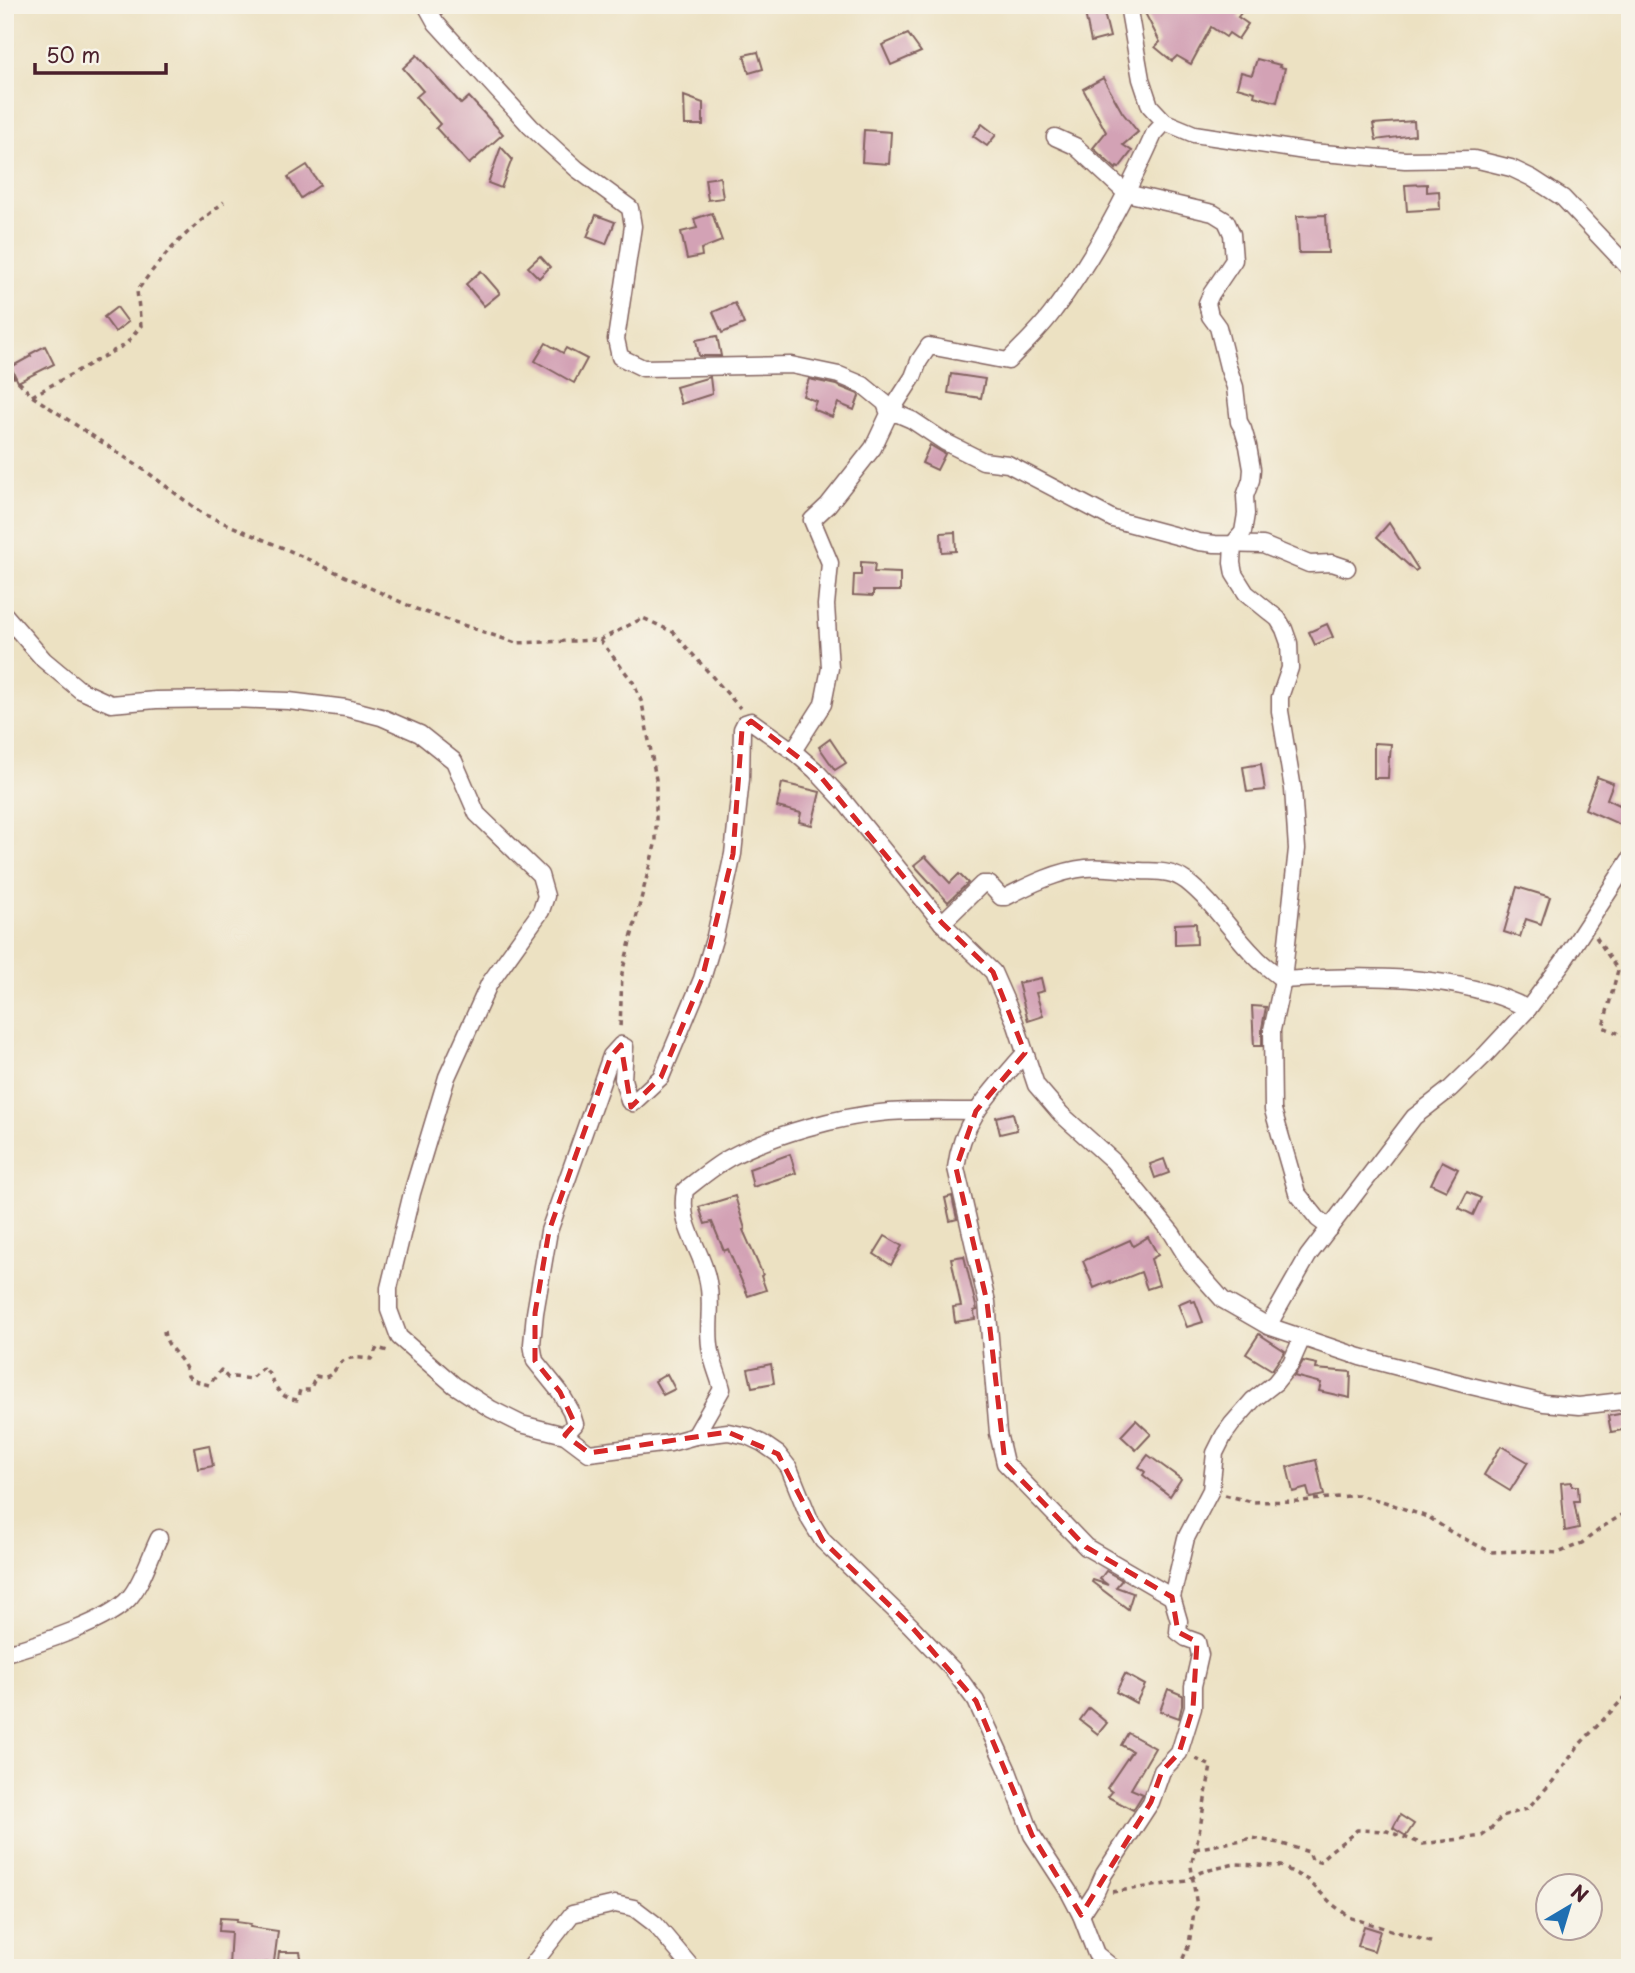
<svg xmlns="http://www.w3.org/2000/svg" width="1635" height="1973" font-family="'Playpen Sans',sans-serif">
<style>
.building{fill:#d3a2b5}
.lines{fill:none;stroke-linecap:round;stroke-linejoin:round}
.minor-casing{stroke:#836360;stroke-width:19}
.path{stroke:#836360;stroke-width:3.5;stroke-dasharray:5 5;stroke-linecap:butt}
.minor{stroke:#fff;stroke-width:16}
.marked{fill:none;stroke:#d62828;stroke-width:5;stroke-dasharray:14 9;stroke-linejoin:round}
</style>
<rect width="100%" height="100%" fill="#f7f3e8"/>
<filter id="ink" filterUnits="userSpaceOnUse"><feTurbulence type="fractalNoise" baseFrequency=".0143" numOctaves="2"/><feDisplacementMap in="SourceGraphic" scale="14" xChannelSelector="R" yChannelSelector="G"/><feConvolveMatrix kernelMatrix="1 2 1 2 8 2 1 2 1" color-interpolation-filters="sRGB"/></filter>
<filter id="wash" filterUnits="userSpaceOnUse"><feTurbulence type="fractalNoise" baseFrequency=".00686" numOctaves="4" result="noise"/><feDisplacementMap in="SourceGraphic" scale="28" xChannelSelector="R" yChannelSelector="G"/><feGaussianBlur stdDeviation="1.57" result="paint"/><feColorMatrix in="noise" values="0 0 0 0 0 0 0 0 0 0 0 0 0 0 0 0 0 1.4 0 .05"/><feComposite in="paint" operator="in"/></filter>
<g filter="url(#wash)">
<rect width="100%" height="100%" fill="#ece1c2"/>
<g id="blocks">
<g class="building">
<polygon points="1146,5 1247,5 1238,17 1248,24 1238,39 1229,33 1226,37 1211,27 1191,64 1177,56 1172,61 1155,47 1160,42 1145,13 1149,11"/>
<polygon points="1103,9 1110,37 1091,42 1085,13"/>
<polygon points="908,34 921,52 891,65 882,45"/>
<polygon points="758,52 763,69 749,73 744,55"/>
<polygon points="417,55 461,104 469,97 503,134 469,164 436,128 440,124 416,97 423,91 403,68"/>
<polygon points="1257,59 1280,65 1279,67 1285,68 1277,102 1254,96 1255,92 1237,87 1241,72 1252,75"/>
<polygon points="1103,78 1122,112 1138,132 1123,145 1132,151 1119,168 1117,167 1116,169 1093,148 1106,132 1083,89"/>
<polygon points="684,96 703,103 703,125 685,125"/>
<polygon points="1414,121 1415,135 1376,140 1373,124"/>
<polygon points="982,124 996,135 987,146 973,136"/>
<polygon points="864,130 891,132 889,164 862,162"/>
<polygon points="501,147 512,159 501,188 488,183"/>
<polygon points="307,165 320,185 301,198 288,177"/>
<polygon points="720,177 723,198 708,200 705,179"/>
<polygon points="1427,184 1427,192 1439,191 1440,209 1407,211 1405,185"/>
<polygon points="712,213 722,241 701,249 702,256 687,259 681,232 697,228 694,219"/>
<polygon points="596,215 615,222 606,244 587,237"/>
<polygon points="1326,215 1328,253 1299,253 1297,216"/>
<polygon points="540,256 550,267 539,278 528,267"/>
<polygon points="481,271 500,293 484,306 466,284"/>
<polygon points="735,303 744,324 722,333 713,312"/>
<polygon points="117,307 128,322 115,332 104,317"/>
<polygon points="717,336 721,356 699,356 696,340"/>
<polygon points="546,343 563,353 566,348 587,359 574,383 535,361"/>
<polygon points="45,346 54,364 18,382 11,367 31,356 30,354"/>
<polygon points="951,374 985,379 981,398 948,393"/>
<polygon points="710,377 712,394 681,404 676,387"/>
<polygon points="809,379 836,385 858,394 859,396 854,410 838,403 832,417 813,409 816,401 803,396"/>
<polygon points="930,445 945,454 937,470 922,463"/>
<polygon points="1389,523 1418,569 1415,571 1377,537"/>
<polygon points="955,532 956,551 942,552 941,533"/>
<polygon points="861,562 875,563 874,572 900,573 900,591 873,591 873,596 853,595 854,575 861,575"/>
<polygon points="1327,624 1333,637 1315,645 1309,632"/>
<polygon points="830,739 846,763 835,770 819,747"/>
<polygon points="1374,743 1391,744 1390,757 1389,757 1388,778 1374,778"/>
<polygon points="1261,764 1265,790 1247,792 1243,767"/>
<polygon points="1597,777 1613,783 1607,799 1630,810 1630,829 1585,809"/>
<polygon points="782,783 820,792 812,825 799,822 801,813 777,807"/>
<polygon points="925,856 950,883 959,874 968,883 948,902 914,865"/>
<polygon points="1517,887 1550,897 1541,924 1526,919 1520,937 1504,932"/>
<polygon points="1196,923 1197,944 1175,945 1175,924"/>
<polygon points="1041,978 1044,991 1036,993 1043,1016 1028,1021 1018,983"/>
<polygon points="1252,1006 1266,1007 1262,1028 1262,1046 1254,1046"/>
<polygon points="1013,1113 1017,1130 1000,1134 996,1117"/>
<polygon points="790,1154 796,1173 753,1187 749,1169"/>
<polygon points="1164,1159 1169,1173 1155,1178 1150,1164"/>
<polygon points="1442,1161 1458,1169 1446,1191 1431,1184"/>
<polygon points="1467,1192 1481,1198 1473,1215 1459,1208"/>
<polygon points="735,1196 745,1229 743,1230 763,1275 761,1276 766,1290 748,1296 728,1249 724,1251 712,1222 705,1224 699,1207"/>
<polygon points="952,1196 957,1219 950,1221 945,1198"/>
<polygon points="885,1236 902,1246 891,1265 874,1254"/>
<polygon points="1148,1237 1158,1255 1151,1259 1159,1285 1147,1289 1141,1272 1111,1284 1110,1281 1094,1288 1083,1261 1130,1240 1133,1246"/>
<polygon points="964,1256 977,1310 974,1311 975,1319 955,1322 953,1307 961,1306 951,1258"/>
<polygon points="1190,1299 1192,1302 1195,1301 1203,1322 1187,1327 1178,1304"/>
<polygon points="1259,1334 1285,1351 1272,1370 1246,1354"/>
<polygon points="1303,1361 1317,1364 1316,1369 1351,1372 1350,1398 1319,1391 1321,1383 1294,1376"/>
<polygon points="771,1364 774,1383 752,1387 748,1369"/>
<polygon points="667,1374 675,1389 663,1395 655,1381"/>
<polygon points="1625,1413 1628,1429 1611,1432 1608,1416"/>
<polygon points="1136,1420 1151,1434 1136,1450 1121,1436"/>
<polygon points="209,1445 213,1466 198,1469 194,1448"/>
<polygon points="1501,1446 1528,1462 1510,1491 1484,1475"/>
<polygon points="1148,1455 1181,1479 1170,1496 1143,1475 1145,1472 1139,1467"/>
<polygon points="1316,1460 1324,1495 1310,1498 1307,1488 1293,1492 1287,1467"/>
<polygon points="1572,1482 1572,1486 1578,1486 1579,1501 1574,1501 1579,1528 1565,1531 1561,1483"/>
<polygon points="1106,1571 1122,1580 1116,1587 1133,1593 1128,1609 1092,1582 1093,1580 1108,1585 1100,1579"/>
<polygon points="1125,1674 1145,1685 1136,1703 1116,1692"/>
<polygon points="1168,1689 1182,1695 1182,1706 1179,1718 1160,1711"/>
<polygon points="1089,1708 1107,1723 1098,1734 1080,1720"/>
<polygon points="1128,1733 1155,1748 1131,1789 1143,1794 1133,1810 1108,1797 1112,1792 1107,1788 1132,1751 1121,1745"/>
<polygon points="1400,1815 1414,1824 1406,1836 1393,1828"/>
<polygon points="220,1918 237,1919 236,1922 251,1924 250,1927 278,1931 274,1962 229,1966 231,1932 219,1931"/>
<polygon points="1364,1926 1380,1931 1374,1951 1358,1946"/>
<polygon points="279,1952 300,1952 303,1968 277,1968"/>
</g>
</g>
</g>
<g filter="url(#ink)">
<use href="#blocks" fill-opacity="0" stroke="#836360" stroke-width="2"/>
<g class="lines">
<g class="minor-casing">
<g id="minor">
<polyline points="426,5 436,23 531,127 577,169 630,208 633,226 616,339 620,357 643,368 791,365 839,375 863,385 885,403 889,414 873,448 828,505 812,520 830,563 826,605 830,668 823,704 793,751"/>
<polyline points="1128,5 1141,79 1150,106 1165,122 1194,134 1311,152 1405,160 1474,159 1511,168 1532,178 1563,198 1630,269"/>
<path d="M1165,122L1154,134C1127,195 1095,255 1055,309C1042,328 1024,344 1008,361L929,346L919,361L913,377L889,414H898L912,420L945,442L983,461L1008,464L1113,519L1199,542L1215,544L1263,545L1309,564L1332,563L1347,568"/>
<polyline points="1055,137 1075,146 1126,193 1213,213 1226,221 1232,234 1234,260 1211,294 1207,303 1210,316 1218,327 1228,367 1235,387 1239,422 1243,429 1248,446 1252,469 1251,480 1245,496 1246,514 1243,532 1233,544 1232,563 1234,574 1246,593 1278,619 1284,629 1289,643 1290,668 1280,697 1280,711 1293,789 1297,849 1283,980 1272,1030 1273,1110 1297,1193 1318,1219 1330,1228"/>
<polyline points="5,615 44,660 80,690 111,704 156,700 232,699 289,701 346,708 381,717 420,734 454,761 477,814 540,875 546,896 541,911 489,984 447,1077 412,1193 389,1288 389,1310 399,1337 454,1385 491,1409 521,1424 565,1435 589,1453 670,1443 695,1436 728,1432 747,1436 762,1443 778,1454 789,1468 810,1520 823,1541 910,1625 953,1670 976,1701 1008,1771 1032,1835 1069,1892 1081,1915 1096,1954 1113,1968"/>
<path d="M942,923L982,884H989L1001,897H1006C1031,884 1058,871 1086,868C1104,866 1122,870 1140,871C1157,872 1171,870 1186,881C1213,902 1231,932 1255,956C1263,965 1274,972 1283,980C1360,975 1459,972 1528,1009"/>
<path d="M1025,1053C994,1089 962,1118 956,1168L987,1302L998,1433L1005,1463L1086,1547L1172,1597"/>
<polyline points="1268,1326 1308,1256 1414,1117 1450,1089 1486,1054 1528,1009 1563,962 1630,859"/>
<polyline points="565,1435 575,1424 571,1411 560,1392 535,1361 532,1344 535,1313 549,1231 611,1056 621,1045 625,1047 623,1079 629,1101 633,1103 661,1077 702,979 715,936 733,854 741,779 742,729 745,723 751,721 793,751 815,770 843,800 942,923 993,972 1015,1022 1036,1085 1061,1114 1113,1161 1172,1233 1191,1264 1223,1300 1268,1326 1360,1357 1471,1386 1544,1403 1579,1406 1630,1400"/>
<path d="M695,1436L722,1389C719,1377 713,1364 711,1352C706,1329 713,1305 708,1282C702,1247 678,1228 685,1190C699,1179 713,1167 729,1158C773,1134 840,1116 889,1112C918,1110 947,1111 976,1111"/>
<path d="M5,1653C36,1645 111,1621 130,1597C143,1581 150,1556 159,1538"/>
<polyline points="1081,1915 1096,1892 1104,1874 1151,1802 1162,1771 1179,1753 1193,1708 1193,1686 1200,1655 1197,1642 1186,1638 1178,1632 1179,1621 1172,1597 1186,1538 1211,1490 1215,1453 1224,1435 1232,1424 1253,1400 1275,1383 1291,1363 1302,1338"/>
<polyline points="530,1968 572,1914 615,1904 634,1908 655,1924 692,1968"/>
</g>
</g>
<g class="path">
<polyline points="5,367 32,396 147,472 203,514 288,550 416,609 516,643 600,640 643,618 673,632 740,708"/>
<path d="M32,396L126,344L141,326L137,291C164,253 187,231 224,202"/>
<polyline points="600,640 633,682 642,703 656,779 656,841 622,973 620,1029"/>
<polyline points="1596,937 1618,970 1603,1027 1630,1038"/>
<path d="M164,1331C166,1350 185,1357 188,1376L192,1380L209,1385L221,1370L228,1378L234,1377L251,1379L264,1367C276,1382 275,1397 297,1400L300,1390H310L316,1376C332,1381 333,1369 343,1361C351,1356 362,1358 371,1359L377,1348L388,1351"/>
<polyline points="1225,1495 1252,1502 1302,1501 1357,1495 1382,1501 1430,1518 1451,1532 1491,1552 1527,1551 1558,1553 1582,1543 1604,1526 1630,1510"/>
<path d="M1195,1849L1253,1838L1279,1843L1309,1852L1312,1860L1319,1862C1330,1849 1345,1842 1357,1830L1387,1831L1423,1844L1482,1836L1492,1828L1502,1816L1527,1809L1553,1781L1579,1745L1624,1698L1630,1695"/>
<polyline points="1112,1892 1187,1881 1201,1872 1235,1864 1281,1866 1308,1880 1332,1904 1351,1918 1434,1943"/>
<polyline points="1179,1968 1189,1944 1194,1912 1197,1907 1191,1866 1199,1833 1211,1766 1194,1758"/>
</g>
<use href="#minor" class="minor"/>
</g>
</g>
<path class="marked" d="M751,721L815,770L942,923L993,972L1025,1053L976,1111L956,1168L987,1302L1005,1463L1086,1547L1172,1597L1178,1632L1197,1642L1193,1708L1179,1753L1162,1771L1151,1802L1081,1915L1032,1835L976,1701L910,1625L823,1541L778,1454L728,1432L589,1453L565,1435L575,1424L560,1392L535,1361V1313L549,1231L611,1056L621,1045L631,1107L661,1077L702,979L733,854L742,729Z"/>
<rect width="1635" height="1973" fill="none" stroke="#f7f3e8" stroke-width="28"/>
<g transform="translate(1569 1907) rotate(38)"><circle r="33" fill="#f7f3e8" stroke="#b29e9c" stroke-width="2"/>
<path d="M0-5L12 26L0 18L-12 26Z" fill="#1f6fb2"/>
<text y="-10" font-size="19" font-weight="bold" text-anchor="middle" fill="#4a1f2b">N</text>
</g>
<path d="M35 63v10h131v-10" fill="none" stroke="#4a1f2b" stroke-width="3.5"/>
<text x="46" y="63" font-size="21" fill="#4a1f2b" stroke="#f7f3e8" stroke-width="5" paint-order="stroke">50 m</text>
</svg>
